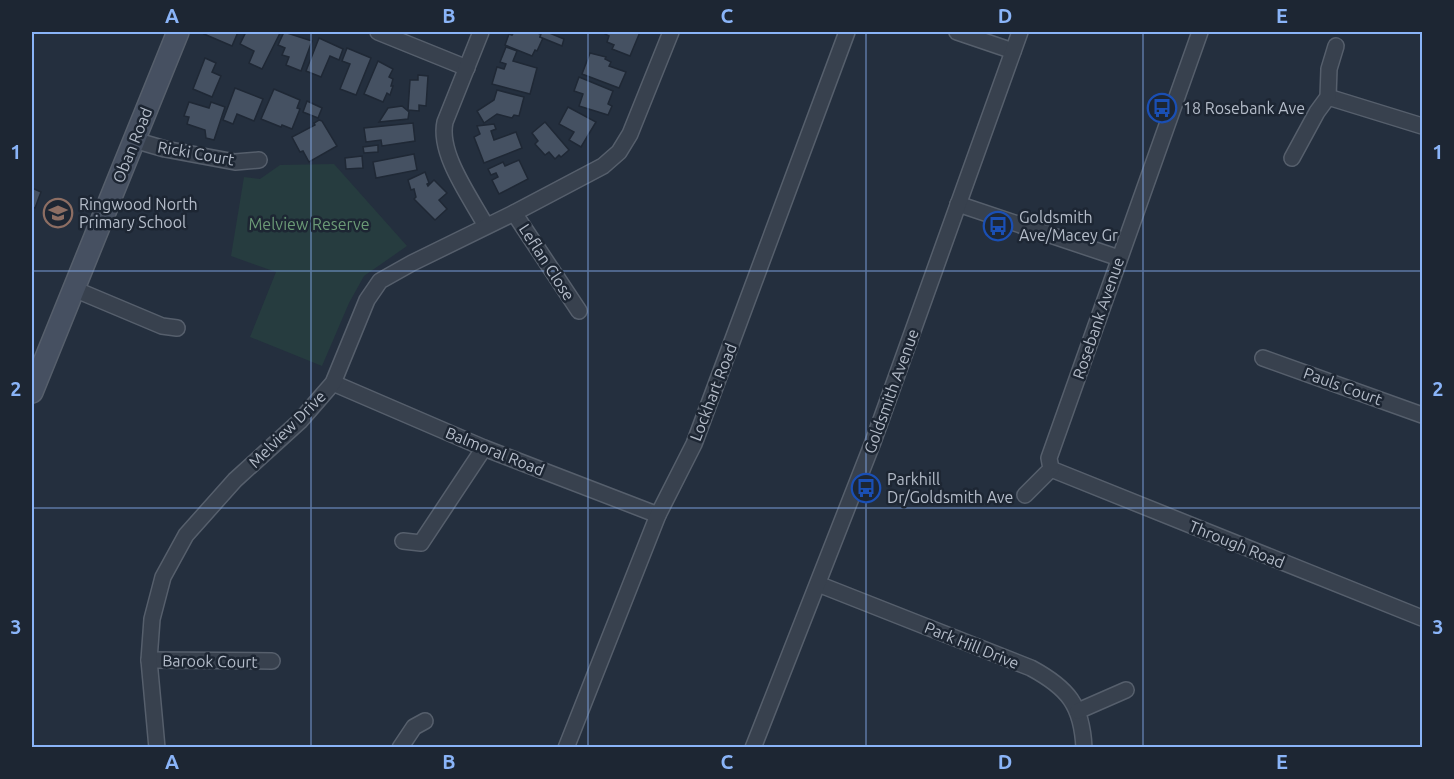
<svg xmlns="http://www.w3.org/2000/svg" width="1454" height="779" font-family="Ubuntu,sans-serif">
<style>
.green{fill:#263c3f}
.building{fill:#455162;stroke:#1f2835;stroke-width:1.5}
.lines{fill:none;stroke-linecap:round;stroke-linejoin:round}
.street-casing{stroke:#565f6c;stroke-width:18}
.secondary-casing{stroke:#565f6c;stroke-width:24}
.street{stroke:#38414e;stroke-width:15}
.secondary{stroke:#465061;stroke-width:21}
.grid{fill:none;stroke:#8ab4f8;stroke-width:1.5;stroke-opacity:0.55}
.labels{text-anchor:middle;stroke-width:5;stroke-linejoin:round;paint-order:stroke}
.poi-label{font-size:16px;fill:#b4bcc9;stroke:#1d2633;text-anchor:start}
.street-label{font-size:16px;fill:#b4bcc9;stroke:#1d2633}
.park-label{font-size:16px;fill:#6b9a76;stroke:#1d2633}
.neatline{fill:none;stroke:#8ab4f8;stroke-width:2}
.grid-label{font-size:20px;text-anchor:middle;font-weight:bold;fill:#8ab4f8}
</style>
<rect width="100%" height="100%" fill="#242f3e"/>
<polygon class="green" points="334,164 407,246 364,276 349,303 322,366 250,337 276,272 231,256 244,177 260,179 280,165"/>
<g class="building">
<polygon points="205,32 238,32 232,46 204,34"/>
<polygon points="246,32 280,33 262,69 249,63 254,51 240,44"/>
<polygon points="284,32 312,41 301,71 286,65 289,57 282,55 285,48 278,45"/>
<polygon points="514,32 534,32 541,34 540,37 543,38 537,51 535,50 532,56 505,45 509,34 512,35"/>
<polygon points="534,32 547,32 564,39 562,46 540,37 541,34"/>
<polygon points="606,32 640,32 630,56 612,49 614,45 607,42 609,36 605,34"/>
<polygon points="319,38 343,49 339,60 330,56 321,77 306,71"/>
<polygon points="506,47 517,51 513,61 537,68 530,94 492,84 497,67 504,69 506,64 500,62"/>
<polygon points="347,48 371,58 356,95 340,89 350,64 342,61"/>
<polygon points="590,53 606,57 605,59 611,62 609,66 626,72 619,88 582,74"/>
<polygon points="205,58 216,63 212,72 221,76 212,97 193,89"/>
<polygon points="378,61 393,69 389,77 393,79 391,86 393,86 390,95 387,93 383,102 364,94"/>
<polygon points="418,75 428,76 426,106 419,105 419,111 408,110 410,80 418,80"/>
<polygon points="579,77 613,91 608,104 612,106 608,115 579,106 583,94 574,91"/>
<polygon points="235,88 263,99 254,121 237,114 233,124 223,120"/>
<polygon points="274,89 300,100 297,108 300,109 292,129 282,125 281,127 261,119"/>
<polygon points="497,90 524,97 519,116 514,115 512,118 497,114 484,123 477,111 494,100"/>
<polygon points="307,101 322,108 318,118 303,112"/>
<polygon points="189,102 209,108 211,102 225,107 214,140 206,138 205,130 187,124 189,117 184,116"/>
<polygon points="402,106 409,112 408,119 379,122 388,108"/>
<polygon points="568,107 596,122 581,147 569,140 574,132 559,124"/>
<polygon points="319,120 322,121 337,146 309,162 303,151 300,152 292,137 315,125 314,123"/>
<polygon points="545,122 569,150 561,157 559,155 555,159 549,152 545,155 535,144 538,141 532,133"/>
<polygon points="413,123 415,141 382,146 381,140 366,142 364,128"/>
<polygon points="494,124 496,129 491,131 494,140 516,132 522,148 484,163 474,137 480,134 477,126"/>
<polygon points="378,145 378,152 364,153 363,147"/>
<polygon points="414,154 417,170 376,178 373,162"/>
<polygon points="362,156 363,168 346,169 345,158"/>
<polygon points="519,160 528,179 499,194 492,180 498,177 496,173 491,175 488,169 503,162 505,166"/>
<polygon points="425,172 429,183 427,184 428,186 434,180 447,193 439,200 447,209 435,220 414,199 416,197 414,189 411,190 408,180"/>
<polygon points="32,188 41,192 35,208 32,207"/>
</g>
<g class="lines">
<g class="street-casing">
<g id="street">
<polyline points="378,32 467,68"/>
<path d="M481,32L445,122C438,154 471,198 486,226"/>
<polyline points="957,32 1013,51"/>
<polyline points="1328,97 1422,126"/>
<polyline points="134,140 165,149 235,162 259,160"/>
<polyline points="1292,158 1317,112 1328,97 1329,69 1336,46"/>
<polyline points="958,204 1119,258"/>
<polyline points="514,213 579,311"/>
<polyline points="74,289 162,326 177,328"/>
<polyline points="1263,358 1422,415"/>
<polyline points="333,383 484,448 658,515"/>
<polyline points="1051,469 1422,618"/>
<polyline points="1025,495 1051,469 1049,458 1200,32"/>
<polyline points="403,541 421,543 484,448"/>
<path d="M818,584L1031,668C1068,688 1082,705 1084,748"/>
<polyline points="149,660 272,661"/>
<polyline points="1078,711 1126,690"/>
<polyline points="157,748 149,660 152,619 163,577 186,535 235,480 300,421 333,383 367,300 380,281 412,263 514,213 603,166 619,152 630,134 671,32"/>
<polyline points="400,748 414,727 425,721"/>
<polyline points="566,748 658,515 694,444 847,32"/>
<polyline points="753,748 873,442 1020,32"/>
</g>
</g>
<g class="secondary-casing">
<polyline id="secondary" points="32,392 178,32"/>
</g>
<use href="#street" class="street"/>
<use href="#secondary" class="secondary"/>
</g>
<path class="grid" d="M311,32V748M588,32V748M866,32V748M1143,32V748M32,271H1422M32,508H1422"/>
<defs>
<g id="bus-ring" transform="scale(1.5)"><circle r="9.5" fill="#1d2633" stroke="#1a4fb4" stroke-width="1.5"/><path d="M-5-6H5V4H4V6H2V4H-2V6H-4V4H-5ZM-3.5-4V0h7V-4ZM-3.5 1.2v1.5H-2V1.2ZM2 1.2v1.5H3.5V1.2Z" fill="#1a4fb4"/></g>
<g id="school-ring" transform="scale(1.5)"><circle r="9.5" fill="#1d2633" stroke="#8d6e63" stroke-width="1.5"/><path d="M0-5L7-2L0 1L-7-2ZM-4 1L0 2.5L4 1V4Q0 6-4 4Z" fill="#8d6e63"/></g>
</defs>
<g fill-rule="evenodd">
<use href="#bus-ring" x="1162" y="108"/>
<use href="#school-ring" x="58" y="213"/>
<use href="#bus-ring" x="998" y="226"/>
<use href="#bus-ring" x="866" y="488"/>
</g>
<g class="labels">
<g class="poi-label">
<text x="1183" y="114">18 Rosebank Ave</text>
<text x="79" y="210">Ringwood North<tspan x="79" dy="18">Primary School</tspan></text>
<text x="1019" y="223">Goldsmith<tspan x="1019" dy="18">Ave/Macey Gr</tspan></text>
<text x="887" y="485">Parkhill<tspan x="887" dy="18">Dr/Goldsmith Ave</tspan></text>
</g>
<g class="street-label">
<text transform="translate(132 145) rotate(-68)" y="6">Oban Road</text>
<text transform="translate(196 153) rotate(10)" y="6">Ricki Court</text>
<text transform="translate(547 262) rotate(57)" y="6">Leflan Close</text>
<text transform="translate(1098 318) rotate(-71)" y="6">Rosebank Avenue</text>
<text transform="translate(1343 386) rotate(20)" y="6">Pauls Court</text>
<text transform="translate(891 391) rotate(-70)" y="6">Goldsmith Avenue</text>
<text transform="translate(713 392) rotate(-69)" y="6">Lockhart Road</text>
<text transform="translate(287 429) rotate(-45)" y="6">Melview Drive</text>
<text transform="translate(495 451) rotate(22)" y="6">Balmoral Road</text>
<text transform="translate(1237 544) rotate(22)" y="6">Through Road</text>
<text transform="translate(972 645) rotate(22)" y="6">Park Hill Drive</text>
<text transform="translate(210 661) rotate(1)" y="6">Barook Court</text>
</g>
<g class="park-label">
<text x="309" y="230">Melview Reserve</text>
</g>
</g>
<rect width="1454" height="779" fill="none" stroke="#1d2633" stroke-width="66"/>
<rect x="33" y="33" width="1388" height="713" class="neatline"/>
<g class="grid-label">
<text x="172" y="23">A</text>
<text x="449" y="23">B</text>
<text x="727" y="23">C</text>
<text x="1005" y="23">D</text>
<text x="1282" y="23">E</text>
<text x="16" y="159">1</text>
<text x="1438" y="159">1</text>
<text x="16" y="396">2</text>
<text x="1438" y="396">2</text>
<text x="16" y="634">3</text>
<text x="1438" y="634">3</text>
<text x="172" y="769">A</text>
<text x="449" y="769">B</text>
<text x="727" y="769">C</text>
<text x="1005" y="769">D</text>
<text x="1282" y="769">E</text>
</g>
</svg>
